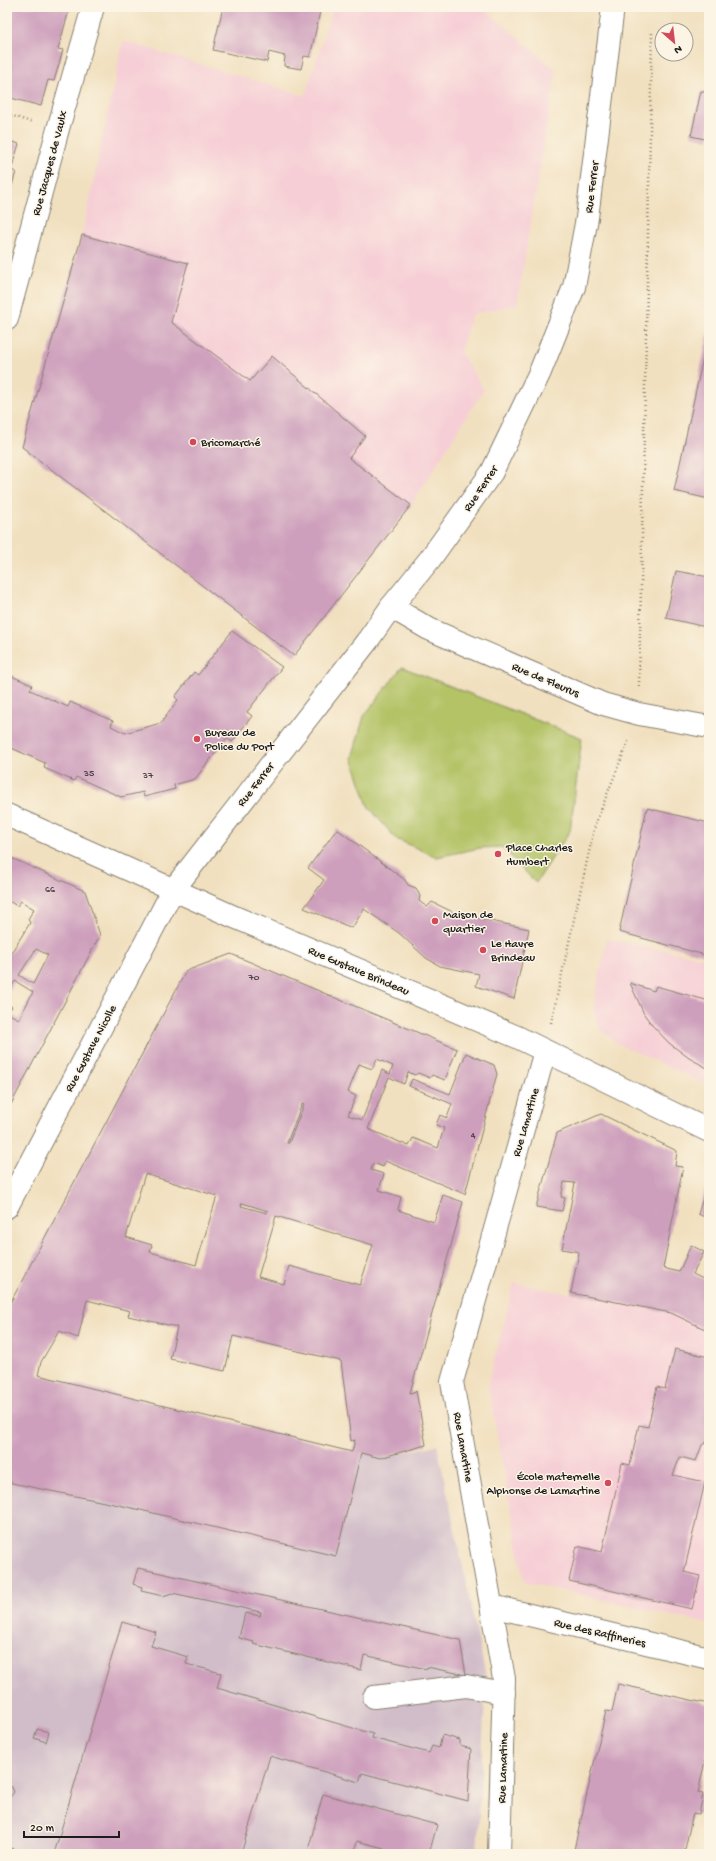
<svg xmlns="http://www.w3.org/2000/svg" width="716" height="1861" font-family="'Gochi Hand',sans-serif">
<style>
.built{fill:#f6cfd6}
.industrial{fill:#d1bdc9}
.green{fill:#b3c366;stroke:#687041}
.building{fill:#cd9fbc;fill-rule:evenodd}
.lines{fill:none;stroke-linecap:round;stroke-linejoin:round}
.minor-casing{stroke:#867e6e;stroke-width:24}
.path{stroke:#867e6e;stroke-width:2.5;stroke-dasharray:1 3;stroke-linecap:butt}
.minor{stroke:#fff;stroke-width:22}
.poi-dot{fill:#d1495b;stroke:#fcf5e5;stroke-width:1.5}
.labels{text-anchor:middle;stroke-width:3;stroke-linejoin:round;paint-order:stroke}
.number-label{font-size:10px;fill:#483d44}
.street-label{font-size:12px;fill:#1c1c1c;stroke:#fcf5e5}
.poi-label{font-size:12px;fill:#1c1c1c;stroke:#fcf5e5;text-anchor:start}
</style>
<rect width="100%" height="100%" fill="#fcf5e5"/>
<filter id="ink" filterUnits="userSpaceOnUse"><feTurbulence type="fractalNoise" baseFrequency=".025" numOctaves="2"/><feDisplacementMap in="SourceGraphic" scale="8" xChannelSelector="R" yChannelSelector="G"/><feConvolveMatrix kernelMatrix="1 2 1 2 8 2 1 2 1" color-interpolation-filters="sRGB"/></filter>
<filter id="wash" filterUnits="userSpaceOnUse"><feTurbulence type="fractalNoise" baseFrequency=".012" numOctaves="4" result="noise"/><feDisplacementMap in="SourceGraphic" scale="16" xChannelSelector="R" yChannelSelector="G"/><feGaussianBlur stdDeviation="0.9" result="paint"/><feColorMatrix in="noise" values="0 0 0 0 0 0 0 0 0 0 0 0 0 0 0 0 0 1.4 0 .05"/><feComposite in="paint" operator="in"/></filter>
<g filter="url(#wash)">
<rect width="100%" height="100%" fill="#f1e0bf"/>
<g class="built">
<polygon points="333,7 482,7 556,70 517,305 472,314 460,352 484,389 411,505 294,656 22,447 82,235 123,41 305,96"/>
<polygon points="607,939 709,959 709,1085 618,1044 600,1029 594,1012 594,1001"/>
<polygon points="514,1283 671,1313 709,1331 709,1624 524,1582 488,1384"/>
</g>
<polygon class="industrial" points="7,1368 380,1458 437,1445 486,1677 477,1854 7,1854"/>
<polygon class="green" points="402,667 582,738 570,831 536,883 502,847 480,848 437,857 396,839 368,806 352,758 364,716"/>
<g id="blocks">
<g class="building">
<polygon points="7,7 70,7 58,49 63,50 54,81 48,80 41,106 7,97"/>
<polygon points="223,7 321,7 310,57 304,56 301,69 284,66 285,56 269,52 267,62 213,50"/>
<polygon points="701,91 709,93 709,140 691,136"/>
<polygon points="7,140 19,144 11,170 16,172 7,202"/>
<polygon points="82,235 188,263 171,322 250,381 272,356 365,436 349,458 411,505 294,656 22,447"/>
<polygon points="708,335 709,335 709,499 674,491"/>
<polygon points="676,571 709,577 709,634 705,633 706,627 666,618"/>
<polygon points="232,631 282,667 247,712 252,716 232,742 227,738 195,779 174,785 175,789 144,797 143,792 121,797 76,777 74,781 44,768 45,763 7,746 7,674 32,685 30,690 68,707 70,702 113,721 111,726 125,733 161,723 178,700 175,697 194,672 198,675"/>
<polygon points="647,808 709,823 709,956 619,932"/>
<polygon points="337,829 405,880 408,885 416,888 420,896 419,901 427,907 432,902 457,914 529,929 514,999 476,986 479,974 440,966 426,958 399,933 364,909 352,928 304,908 324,880 308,868"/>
<path d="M7,856L85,891L100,935L7,1112V1003L12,1007L7,1013L19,1019L33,992L15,981L7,994V955L9,952L11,953L30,923L28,919L34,909L21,901L17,906L7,900ZM36,949L48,955L33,984L19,975Z"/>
<path d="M231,954L457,1049L445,1080L432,1075L430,1078L418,1073L415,1075L408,1072L404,1084L389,1077L368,1129L409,1146L413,1138L438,1148L444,1128L436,1125L440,1115L447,1118L452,1104L409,1086L412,1079L450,1094L466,1053L494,1065L497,1074L465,1194L385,1161L383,1167L373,1163L371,1170L384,1174L379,1190L401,1197L398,1210L434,1222L443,1195L463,1202L410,1393L416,1391L426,1445L380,1458L361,1453L336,1556L119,1505L7,1482V1309L186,971ZM377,1059L393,1066L390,1074L382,1070L362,1120L348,1115L356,1096L348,1092L359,1064L372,1069ZM302,1104H304L289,1143H287ZM145,1174L217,1196L196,1265L150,1252L152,1245L126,1237ZM242,1203L268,1211L267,1213L241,1206ZM276,1216L373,1245L360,1285L289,1266L284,1284L258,1277ZM87,1300L130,1311L128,1316L177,1327L170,1359L225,1371L233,1336L341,1361L351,1441L355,1440L352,1452L38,1375L41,1362L59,1331L78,1338Z"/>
<polygon points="630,983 654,991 656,986 709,1001 709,1069 689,1058 669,1043 652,1025 644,1014"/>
<polygon points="601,1114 677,1151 675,1166 683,1167 663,1268 679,1272 691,1245 704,1252 693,1274 709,1282 709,1331 671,1313 571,1293 579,1252 562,1249 575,1183 564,1182 561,1197 565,1198 562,1211 536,1207 557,1133"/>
<polygon points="709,1178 709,1219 698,1214"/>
<polygon points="675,1349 709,1357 709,1445 707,1442 702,1445 696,1461 680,1457 673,1475 705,1482 684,1572 700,1576 692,1609 569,1581 577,1546 602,1552 622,1463 630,1465 639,1425 648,1427 657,1387 665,1389"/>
<polygon points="138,1568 460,1640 466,1675 427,1667 426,1669 364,1655 361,1670 253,1644 254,1642 239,1638 245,1613 260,1616 261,1612 172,1593 163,1596 141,1591 142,1587 133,1584"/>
<polygon points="122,1622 156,1632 151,1646 188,1657 186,1664 221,1673 217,1688 373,1734 372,1738 429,1753 432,1746 439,1748 442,1735 460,1740 460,1746 471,1749 468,1801 362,1773 359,1782 270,1756 241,1854 54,1854"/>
<polygon points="618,1684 709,1704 709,1743 698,1793 703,1794 699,1814 693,1813 684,1854 573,1854 606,1711 612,1712"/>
<polygon points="37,1729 49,1732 46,1742 34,1738"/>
<polygon points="7,1786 12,1787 14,1792 7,1801"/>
<polygon points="323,1794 437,1825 429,1854 383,1854 384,1848 357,1841 354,1854 307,1854"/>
<polygon points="7,1847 29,1854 7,1854"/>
</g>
</g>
</g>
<g filter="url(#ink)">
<use href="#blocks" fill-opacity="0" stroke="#867e6e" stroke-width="1"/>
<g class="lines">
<g class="minor-casing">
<g id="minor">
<polyline points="7,319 58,129 93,7"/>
<polyline points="391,607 429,629 603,704 639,714 709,727"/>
<polyline points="7,815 232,916 517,1037 709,1131"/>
<polyline points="7,1207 173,890 368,640 391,607 430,559 492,472 540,372 574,287 587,218 613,7"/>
<polyline points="492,1606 709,1658"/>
<polyline points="374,1697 466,1686 504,1693"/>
<polyline points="499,1854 504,1679 452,1382 545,1051"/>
</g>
</g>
<g class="path">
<polyline points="7,114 31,122"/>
<polyline points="639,686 652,33"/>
<polyline points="551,1023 595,825 629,739"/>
</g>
<use href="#minor" class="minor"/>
</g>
</g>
<g class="poi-dot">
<circle cx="193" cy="442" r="4"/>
<circle cx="197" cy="739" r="4"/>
<circle cx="498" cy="854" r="4"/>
<circle cx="435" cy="921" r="4"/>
<circle cx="483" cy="950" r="4"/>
<circle cx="608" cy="1483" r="4"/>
</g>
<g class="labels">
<g class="number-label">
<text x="89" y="776">35</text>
<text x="148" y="778">37</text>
<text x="50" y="892">66</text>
<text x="254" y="980">70</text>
<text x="473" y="1138">4</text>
</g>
<g class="street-label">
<text transform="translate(49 163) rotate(-75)" y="4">Rue Jacques de Vaulx</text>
<text transform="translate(591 187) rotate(-83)" y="4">Rue Ferrer</text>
<text transform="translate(480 488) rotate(-56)" y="4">Rue Ferrer</text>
<text transform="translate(546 679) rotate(23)" y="4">Rue de Fleurus</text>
<text transform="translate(255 784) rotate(-52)" y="4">Rue Ferrer</text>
<text transform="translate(359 970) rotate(23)" y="4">Rue Gustave Brindeau</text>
<text transform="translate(90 1048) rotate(-62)" y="4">Rue Gustave Nicolle</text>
<text transform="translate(525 1122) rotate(-74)" y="4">Rue Lamartine</text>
<text transform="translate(464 1447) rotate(80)" y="4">Rue Lamartine</text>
<text transform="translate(600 1632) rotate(13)" y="4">Rue des Raffineries</text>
<text transform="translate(502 1768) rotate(-88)" y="4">Rue Lamartine</text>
</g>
<g class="poi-label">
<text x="201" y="446">Bricomarché</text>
<text x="205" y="736">Bureau de<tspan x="205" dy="14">Police du Port</tspan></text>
<text x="506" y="851">Place Charles<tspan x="506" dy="14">Humbert</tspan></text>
<text x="443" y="918">Maison de<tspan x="443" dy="14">quartier</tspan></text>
<text x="491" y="947">Le Havre<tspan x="491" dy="14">Brindeau</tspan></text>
<text x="600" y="1480" text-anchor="end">École maternelle<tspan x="600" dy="14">Alphonse de Lamartine</tspan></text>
</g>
</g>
<rect width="716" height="1861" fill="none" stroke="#fcf5e5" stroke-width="24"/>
<g transform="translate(674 42) rotate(152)"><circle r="19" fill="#fcf5e5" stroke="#a29e95"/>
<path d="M0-3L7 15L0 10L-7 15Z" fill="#d1495b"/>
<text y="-6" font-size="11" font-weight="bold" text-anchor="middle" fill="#1c1c1c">N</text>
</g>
<path d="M24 1831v6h95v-6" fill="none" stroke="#1c1c1c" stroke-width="2"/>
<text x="30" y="1831" font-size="12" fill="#1c1c1c" stroke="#fcf5e5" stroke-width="3" paint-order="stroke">20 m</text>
</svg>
